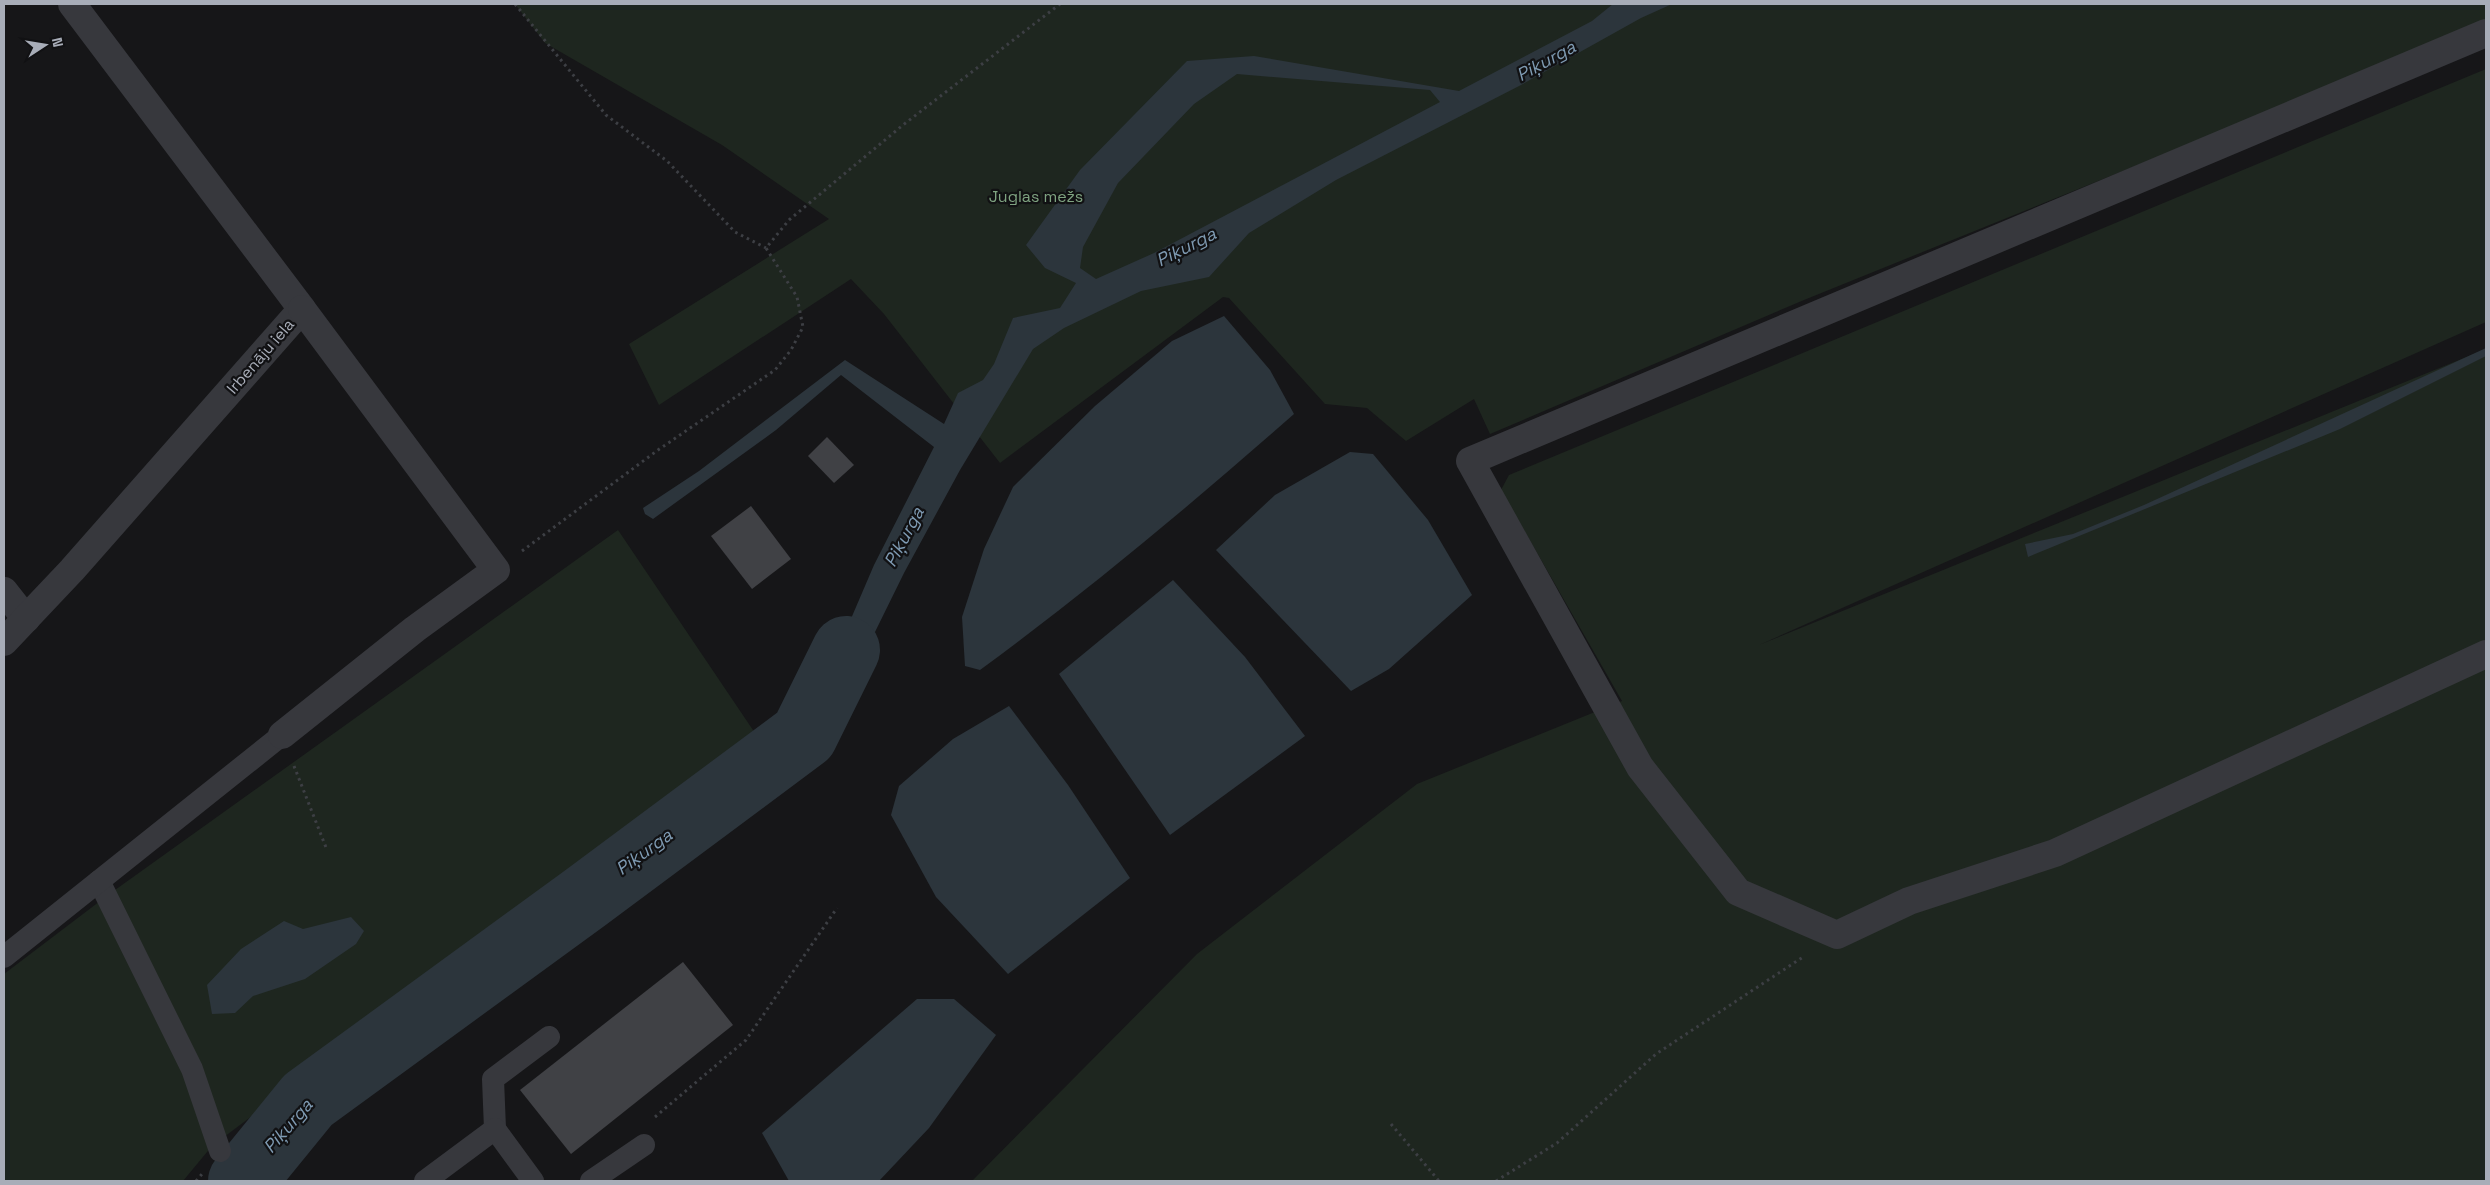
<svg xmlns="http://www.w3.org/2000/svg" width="2490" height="1185" font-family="'Space Grotesk',sans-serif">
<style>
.green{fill:#1e261f}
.water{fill:#2c353c;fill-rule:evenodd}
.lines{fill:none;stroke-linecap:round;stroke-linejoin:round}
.river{stroke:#2c353c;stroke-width:68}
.building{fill:#404145}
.path{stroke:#3d3f44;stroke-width:3;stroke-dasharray:2.5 4;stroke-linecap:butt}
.service{stroke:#37383d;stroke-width:22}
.minor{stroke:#37383d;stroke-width:28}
.labels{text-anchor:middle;stroke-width:4.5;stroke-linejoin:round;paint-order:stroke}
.park-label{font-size:16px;fill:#7fa381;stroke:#111113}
.street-label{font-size:16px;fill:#a8adb8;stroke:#111113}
.water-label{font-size:18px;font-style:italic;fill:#7f9bb3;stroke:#111113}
</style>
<rect width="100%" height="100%" fill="#161618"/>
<g class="green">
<polygon points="515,4 2486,4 2486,24 1804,300 1490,434 1474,399 1406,441 1367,408 1325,404 1229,298 1223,297 1000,463 884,314 851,279 659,405 629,344 829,219 722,145 545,43"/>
<polygon points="2486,69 2486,322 1759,645 2486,349 2486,1181 972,1181 1197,954 1417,784 1622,701 1501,490 1509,475"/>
<polygon points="618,530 757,736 212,1146 183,1181 4,1181 4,974 108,895"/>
</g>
<g class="water">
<path d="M1613,4H1672L1641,18L1521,85L1336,180L1249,233L1209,277L1141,291L1064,328L1033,349L960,470L904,573L815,754L794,723L841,642L874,565L934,447L841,375L776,430L653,519L645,514L643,508L699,471L845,360L944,424L958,393L983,380L994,364L1013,318L1060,308L1076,283L1045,268L1026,245L1080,170L1187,61L1254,56L1459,91L1592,21ZM1237,74L1430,90L1440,102L1154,253L1096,279L1080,268L1083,247L1118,183L1194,104Z"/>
<path d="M1224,316L1270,370L1294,414C1193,503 1089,590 980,670L965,666L962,617L984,549L1013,487L1095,406L1172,341Z"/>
<polygon points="2486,348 2486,356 2340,429 2028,557 2025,544 2073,534 2144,505"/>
<polygon points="1350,452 1373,454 1428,520 1472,595 1389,669 1351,691 1216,550 1275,495"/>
<polygon points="1173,580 1245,657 1305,736 1170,835 1059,674"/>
<polygon points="1009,706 1068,785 1130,878 1008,974 936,897 891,815 899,786 953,739"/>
<polygon points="351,917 364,931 356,944 305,979 253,996 235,1013 212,1014 207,985 241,949 284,921 303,929"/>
<polygon points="917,999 954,999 996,1035 929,1128 879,1181 789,1181 762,1133"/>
</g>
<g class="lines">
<polyline class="river" points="242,1181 308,1100 585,898 804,735 846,650"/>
</g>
<g class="building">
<polygon points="827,437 854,465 834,483 808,456"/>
<polygon points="751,506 791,559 752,589 711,536"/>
<polygon points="683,962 733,1025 571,1154 520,1090"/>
</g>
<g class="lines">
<g class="path">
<polyline points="515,4 606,115 667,161 735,232 766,248"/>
<polyline points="522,551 658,450 775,370 791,350 803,327 797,297 766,248 789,220 903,125 1060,4"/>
<polyline points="294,766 327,850"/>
<polyline points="655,1117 746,1040 837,908"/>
<polyline points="1391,1124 1439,1181"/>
<polyline points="196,1181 202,1174"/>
<polyline points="1496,1181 1557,1143 1656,1054 1803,957"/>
</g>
<g class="service">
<polyline points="99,881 192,1069 220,1151"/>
<polyline points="4,957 282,735"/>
<polyline points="495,1129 493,1079 549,1037"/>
<polyline points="425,1181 495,1129 533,1181"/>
<polyline points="591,1181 644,1145"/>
</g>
<g class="minor">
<polyline points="2486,33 1470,461 1640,767 1738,892 1837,935 1909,901 2055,853 2486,654"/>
<polyline points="4,591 26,619"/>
<polyline points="4,642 72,570 302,309 72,4"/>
<polyline points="282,735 415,629 496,570 302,309"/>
</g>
</g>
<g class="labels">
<g class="park-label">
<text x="1036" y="202">Juglas mežs</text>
</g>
<g class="street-label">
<text transform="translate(260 356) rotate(-49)" y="6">Irbenāju iela</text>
</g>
<g class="water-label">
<text transform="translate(1546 61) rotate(-29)" y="6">Piķurga</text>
<text transform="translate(1186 247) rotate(-27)" y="6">Piķurga</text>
<text transform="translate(904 537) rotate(-62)" y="6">Piķurga</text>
<text transform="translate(644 852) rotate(-36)" y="6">Piķurga</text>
<text transform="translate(288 1126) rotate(-49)" y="6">Piķurga</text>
</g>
</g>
<rect width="2490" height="1185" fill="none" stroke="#a8adb8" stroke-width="10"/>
<g transform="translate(45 45) rotate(78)" stroke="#111113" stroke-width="4" paint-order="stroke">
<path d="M0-4L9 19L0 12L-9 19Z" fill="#a8adb8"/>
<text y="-8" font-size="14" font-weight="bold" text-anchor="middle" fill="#a8adb8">N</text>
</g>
</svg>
